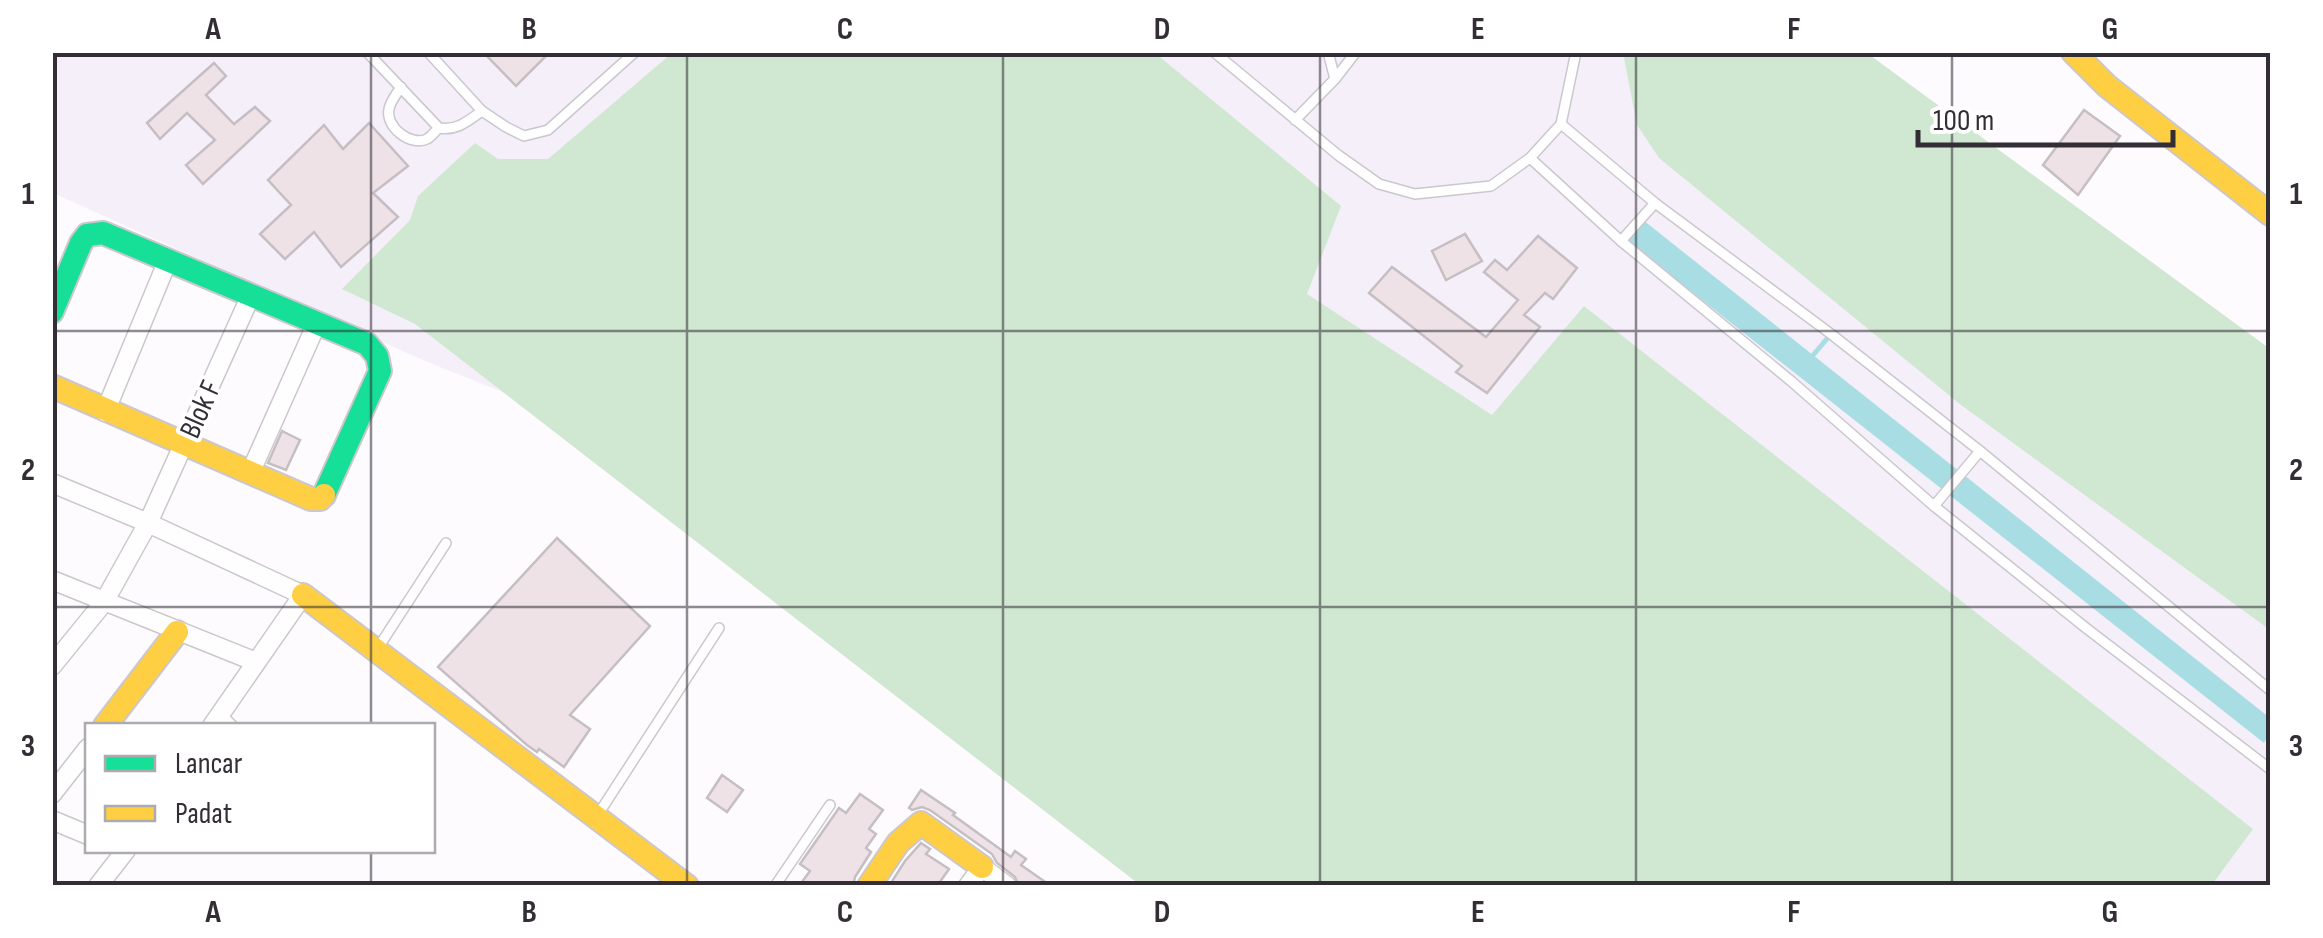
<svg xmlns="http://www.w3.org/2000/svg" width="2323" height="938" font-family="'Sofia Sans Condensed',sans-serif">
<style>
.built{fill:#f5effa}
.forest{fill:#d0e8d1}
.water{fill:#a8dee3}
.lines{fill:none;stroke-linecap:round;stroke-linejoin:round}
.stream{stroke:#a8dee3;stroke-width:5}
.building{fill:#eee2e7;stroke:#c5bec2;stroke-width:2.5}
.lane-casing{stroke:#cbc7cd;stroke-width:12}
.street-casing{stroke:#cbc7cd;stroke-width:21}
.fast-casing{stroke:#cbc7cd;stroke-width:26}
.slow-casing{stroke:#cbc7cd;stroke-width:26}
.lane{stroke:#fffeff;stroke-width:9}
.street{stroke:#fffeff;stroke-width:18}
.fast{stroke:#16e098;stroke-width:22}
.slow{stroke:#ffcf43;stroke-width:22}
.grid{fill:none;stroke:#332d36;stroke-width:2.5;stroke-opacity:0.55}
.labels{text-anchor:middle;stroke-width:8;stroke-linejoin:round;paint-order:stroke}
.street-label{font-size:30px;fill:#332d36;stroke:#fff}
.neatline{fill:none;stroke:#332d36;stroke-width:4}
.grid-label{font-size:32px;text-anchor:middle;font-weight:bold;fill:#332d36}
</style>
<rect width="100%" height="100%" fill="#fdfbfe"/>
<polygon class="built" points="53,53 1867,53 2270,349 2270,885 1305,885 732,484 425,361 53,193"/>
<g class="forest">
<polygon points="672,53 1155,53 1341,206 1307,294 1492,415 1584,306 2253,829 2211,886 1140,885 415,324 342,289 410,220 418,196 475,143 498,159 548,159"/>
<polygon points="1623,53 1867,53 2270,349 2270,630 1961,405 1659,158 1637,125"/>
</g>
<polygon class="water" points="1643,220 2270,718 2270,732 2264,743 1626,240"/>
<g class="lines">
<polyline class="stream" points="1809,360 1831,334"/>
</g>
<g class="building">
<polygon points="483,52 550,52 516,86"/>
<polygon points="214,63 226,76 206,95 234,124 255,107 270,121 203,184 186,165 215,140 187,113 160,139 147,123"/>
<polygon points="2084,110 2120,136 2078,195 2043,165"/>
<polygon points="369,123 408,166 373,193 398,217 341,267 314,232 285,259 260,234 291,205 268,180 324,125 343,149"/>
<polygon points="1465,234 1482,261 1446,280 1432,251"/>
<polygon points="1538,236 1577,268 1553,299 1545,293 1524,315 1540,327 1487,393 1456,372 1462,366 1369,293 1392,267 1486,337 1518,300 1484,272 1495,260 1507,270"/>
<polygon points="282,431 300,440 286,470 268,463"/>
<polygon points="557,538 650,626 570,715 590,729 564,767 539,749 537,752 527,745 438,667"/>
<polygon points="722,775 743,790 727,812 707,798"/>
<polygon points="921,790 955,813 953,815 1011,857 1015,851 1026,859 1021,865 1051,886 1019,886 1015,877 997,863 992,854 930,810 922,807 912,810 909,808"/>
<polygon points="860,794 883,810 869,829 876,834 866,848 871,852 855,877 853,886 799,886 810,871 800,864 839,808 846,813"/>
<polygon points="921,843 930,849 926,854 949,869 937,886 889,886 905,861"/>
</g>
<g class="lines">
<g class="lane-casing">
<g id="lane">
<path d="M367,52L439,128C457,131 468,121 482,111"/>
<polyline points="428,52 482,111 506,127 524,136 548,130 635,52"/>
<polyline points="1214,52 1338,155 1379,184 1415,194 1491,186 1530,158 1621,241 1791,381 1934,506 2086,628 2270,769"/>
<polyline points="1328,52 1335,79"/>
<polyline points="1576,52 1561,124 1655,203 1831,334 1980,451 2270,690"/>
<path d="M401,87C397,93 390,102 389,109C385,127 411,147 427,139C432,136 435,131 439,128"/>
<polyline points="1295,120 1335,79 1356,52"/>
<polyline points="1530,158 1561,124"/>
<polyline points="1621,241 1655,203"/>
<polyline points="1934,506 1980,451"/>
<polyline points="378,648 446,543"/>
<polyline points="221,714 233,726"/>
<polyline points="599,813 719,628"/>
<polyline points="775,886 830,805"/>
</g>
</g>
<g class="street-casing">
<g id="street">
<polyline points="105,412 168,260"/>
<polyline points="251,471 317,323"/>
<polyline points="52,483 148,523 303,595 212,726"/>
<polyline points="52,580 256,662"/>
<polyline points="52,666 104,602 148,523 251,295"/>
<polyline points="52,794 88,748"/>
<polyline points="52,820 88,835"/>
<polyline points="98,886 126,850"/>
<polyline points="968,886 982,867 1007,886"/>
</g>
</g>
<g class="fast-casing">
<polyline id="fast" points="52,312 81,243 87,235 103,233 367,344 377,356 380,371 324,495"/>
</g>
<g class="slow-casing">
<g id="slow">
<polyline points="2073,52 2107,86 2270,214"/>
<polyline points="52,386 311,499 320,499 324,495"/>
<polyline points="303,595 687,886"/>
<polyline points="105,726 177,632"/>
<polyline points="869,886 898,843 921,823 982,867"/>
</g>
</g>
<use href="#lane" class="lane"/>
<use href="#street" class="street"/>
<use href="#fast" class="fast"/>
<use href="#slow" class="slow"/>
</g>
<path class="grid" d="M371,52V726M687,52V886M1003,52V886M1320,52V886M1636,52V886M1952,52V886M52,331H2270M52,607H2270M371,850V886"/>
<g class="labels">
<g class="street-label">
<text transform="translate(200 409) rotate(-66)" y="10">Blok F</text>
</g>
</g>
<rect width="2323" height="938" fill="none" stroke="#ffffff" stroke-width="110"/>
<rect x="85" y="723" width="350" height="130" fill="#ffffff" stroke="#adabaf" stroke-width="2.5"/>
<rect x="105" y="756" width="50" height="15" fill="#16e098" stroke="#adabaf" stroke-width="2.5"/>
<text x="175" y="773" font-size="30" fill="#332d36">Lancar</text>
<rect x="105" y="806" width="50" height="15" fill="#ffcf43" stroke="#adabaf" stroke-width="2.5"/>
<text x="175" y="823" font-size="30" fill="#332d36">Padat</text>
<path d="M1918 130v15h255v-15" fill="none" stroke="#332d36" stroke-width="5"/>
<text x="1933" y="130" font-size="30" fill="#332d36" stroke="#ffffff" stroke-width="8" paint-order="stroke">100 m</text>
<rect x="55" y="55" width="2213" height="828" class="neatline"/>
<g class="grid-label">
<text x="213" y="39">A</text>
<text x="529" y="39">B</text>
<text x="845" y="39">C</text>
<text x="1162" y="39">D</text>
<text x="1478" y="39">E</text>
<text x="1794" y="39">F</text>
<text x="2110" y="39">G</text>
<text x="28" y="204">1</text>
<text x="2296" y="204">1</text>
<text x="28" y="480">2</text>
<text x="2296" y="480">2</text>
<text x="28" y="756">3</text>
<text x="2296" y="756">3</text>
<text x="213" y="922">A</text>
<text x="529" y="922">B</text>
<text x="845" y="922">C</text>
<text x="1162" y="922">D</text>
<text x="1478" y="922">E</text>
<text x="1794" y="922">F</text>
<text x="2110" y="922">G</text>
</g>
</svg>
